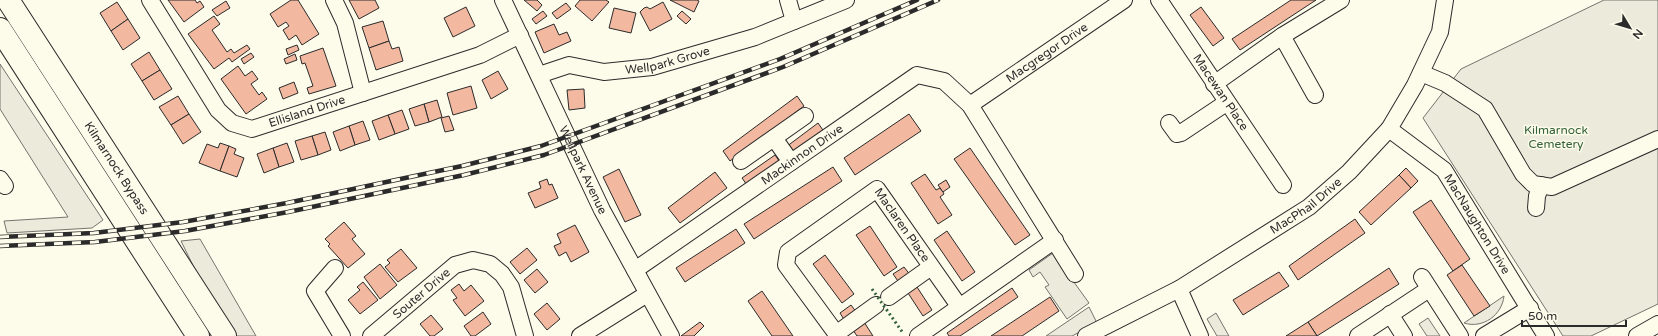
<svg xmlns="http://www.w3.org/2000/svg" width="1658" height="336" font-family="'Varela Round',sans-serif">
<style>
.green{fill:#ecebdb;stroke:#74746e}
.parking{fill:#eceadb;stroke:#74746e}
.building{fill:#f2b8a0;stroke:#2b2b2b}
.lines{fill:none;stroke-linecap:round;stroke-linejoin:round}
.minor-casing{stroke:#2b2b2b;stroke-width:18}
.highway-casing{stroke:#2b2b2b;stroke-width:24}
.minor{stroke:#fdfbea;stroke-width:16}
.highway{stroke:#fdfbea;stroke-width:22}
.rail-casing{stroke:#2b2b2b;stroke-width:4.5}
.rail{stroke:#fdfbea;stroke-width:3;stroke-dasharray:9;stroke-linecap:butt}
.hedge{stroke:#34623c;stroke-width:3;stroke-dasharray:2 3;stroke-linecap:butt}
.labels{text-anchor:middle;stroke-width:3;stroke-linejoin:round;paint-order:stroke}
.street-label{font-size:12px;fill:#2b2b2b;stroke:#fdfbea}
.park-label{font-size:12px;fill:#34623c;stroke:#fdfbea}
</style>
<rect width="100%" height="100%" fill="#fdfbea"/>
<g class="green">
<polygon points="1604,0 1658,0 1658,304 1591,336 1563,336 1423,118 1461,69"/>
<polygon points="0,64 103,220 92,228 7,233 4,221 68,217 0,109"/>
<polygon points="200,239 256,336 232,336 214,308 181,241"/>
<polygon points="1053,253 1089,303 1067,319 1045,287 1049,285 1040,272 1033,277 1029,270"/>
<path d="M1504,296C1502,315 1483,329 1464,323Z"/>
<polygon points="1089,307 1097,323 1072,336 1046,336"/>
</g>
<g class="parking">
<polygon points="1216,313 1229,336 1217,336 1207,319"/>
<polygon points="1428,318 1440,336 1427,336 1419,324"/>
</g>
<g class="building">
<polygon points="168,0 195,0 197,3 200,1 204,7 184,22"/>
<polygon points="291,0 298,0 319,34 302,45 296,35 289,40 283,30 289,26 286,22 278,27 270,14"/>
<polygon points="349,0 375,0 379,8 359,19"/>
<polygon points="524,0 537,0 542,5 537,11"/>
<polygon points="580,0 606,0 609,2 592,21 575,6"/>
<polygon points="670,0 697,0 699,1 694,12"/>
<polygon points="1291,0 1316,0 1240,50 1232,39"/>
<polygon points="226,1 230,8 217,16 212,10"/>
<polygon points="117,2 128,19 111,31 100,13"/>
<polygon points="663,2 672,19 650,31 640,12 644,8 647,7 650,9"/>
<polygon points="566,3 571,9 557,19 552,13"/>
<polygon points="466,7 475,26 453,37 444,18"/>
<polygon points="1201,7 1224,38 1213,46 1190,15"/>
<polygon points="614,8 636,13 631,33 609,28"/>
<polygon points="543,11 547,16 536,24 532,19"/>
<polygon points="682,11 691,19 686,24 677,16"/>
<polygon points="214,16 220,24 212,30 227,52 231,49 234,53 247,45 250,49 232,62 229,58 214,69 188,34"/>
<polygon points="128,19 140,38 123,50 111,31"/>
<polygon points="383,21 389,41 369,48 362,27"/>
<polygon points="554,24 559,35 567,32 571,41 544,53 535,32"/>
<polygon points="389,41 392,49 399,47 403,61 376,70 369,48"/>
<polygon points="297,45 299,50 288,55 286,49"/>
<polygon points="323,48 336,86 309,94 307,88 313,86 305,63 302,64 300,56"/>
<polygon points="149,52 160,70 142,81 131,64"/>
<polygon points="251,53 254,57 244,64 241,59"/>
<polygon points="295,54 297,60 286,64 284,59"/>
<polygon points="238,66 245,76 252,71 258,79 251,84 259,95 262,92 267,99 246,114 221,79"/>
<polygon points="160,70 172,89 154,100 142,81"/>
<polygon points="498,71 508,89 491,99 482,80"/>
<polygon points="294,82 298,93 283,99 279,88"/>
<polygon points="471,86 477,108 453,115 447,93"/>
<polygon points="584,89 585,108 569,110 567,90"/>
<polygon points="178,96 189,114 171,125 159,107"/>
<polygon points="797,96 804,106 730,161 723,151"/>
<polygon points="437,100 442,117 429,122 424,104"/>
<polygon points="424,104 429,122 415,126 409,109"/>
<polygon points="402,110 409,129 395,134 388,115"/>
<polygon points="189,114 201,132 183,144 171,125"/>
<polygon points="909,114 921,131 855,175 844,158"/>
<polygon points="388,115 395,134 379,140 372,121"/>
<polygon points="449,116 454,130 445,132 441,118"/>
<polygon points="363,121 370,140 355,145 349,126"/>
<polygon points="818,123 825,133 793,157 786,147"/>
<polygon points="349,126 355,145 340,151 333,132"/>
<polygon points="325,132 331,150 318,155 312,136"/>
<polygon points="312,136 318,155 301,160 295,141"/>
<polygon points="220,143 229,146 220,171 199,163 207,144 218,148"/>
<polygon points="287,143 294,162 279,167 273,148"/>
<polygon points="229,146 236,149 234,154 244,158 237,177 220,171"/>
<polygon points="273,148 279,167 264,173 257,154"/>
<polygon points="970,148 1030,235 1015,245 954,159"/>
<polygon points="775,155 782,165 749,188 742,178"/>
<polygon points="833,167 842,181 754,239 744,224"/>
<polygon points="1406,168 1418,181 1411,188 1399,175"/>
<polygon points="619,169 641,215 625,222 603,177"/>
<polygon points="715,172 727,188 680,223 668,208"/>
<polygon points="925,174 936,190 940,188 943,192 944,194 940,197 952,215 938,224 911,183"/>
<polygon points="1399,175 1411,188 1371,225 1359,212"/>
<polygon points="547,179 549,185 552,184 558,198 535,208 528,193 541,188 539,182"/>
<polygon points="946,180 950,187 943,192 938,185"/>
<polygon points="1431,200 1470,259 1453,271 1413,212"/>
<polygon points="1355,219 1365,233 1298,280 1289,266"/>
<polygon points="344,222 356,236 352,239 365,254 348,268 328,246 330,244 325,239"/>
<polygon points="575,225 589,252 571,262 566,252 559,256 554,246 561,243 557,234"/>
<polygon points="870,226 897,267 884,276 856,235"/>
<polygon points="736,229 745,243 685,282 676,268"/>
<polygon points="947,231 975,272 962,281 934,240"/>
<polygon points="527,248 537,260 520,274 510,262"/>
<polygon points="401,249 417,268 398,282 385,267 390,263 387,260"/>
<polygon points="825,255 854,294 842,303 813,264"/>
<polygon points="380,264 397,285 380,299 364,277"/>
<polygon points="1462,265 1490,306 1474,316 1447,275"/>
<polygon points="904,267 911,276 900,284 893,274"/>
<polygon points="1389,268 1399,284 1317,336 1308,322"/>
<polygon points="537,269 548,282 535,293 524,280"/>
<polygon points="1279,272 1289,286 1243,315 1233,300"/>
<polygon points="363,282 378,300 360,314 348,300 360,290 357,287"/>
<polygon points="459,284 464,291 471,285 484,301 465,316 453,300 457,298 451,290"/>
<polygon points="917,287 932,310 923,316 908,293"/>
<polygon points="1012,288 1018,297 960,336 949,336 947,333"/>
<polygon points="762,291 793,336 772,336 748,301"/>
<polygon points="1050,297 1059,311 1022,336 991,336"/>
<polygon points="547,303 560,319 547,330 534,314"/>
<polygon points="851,305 857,313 845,321 840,313"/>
<polygon points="483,312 491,324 475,336 471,336 464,326"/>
<polygon points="431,315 443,329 434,336 430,336 420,324"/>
<polygon points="700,322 704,326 694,336 681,336"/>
<polygon points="864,322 873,336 857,336 853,330"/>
<polygon points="1308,322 1317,336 1286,336"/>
</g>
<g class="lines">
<g class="minor-casing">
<g id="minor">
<path id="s1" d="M150,0L218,110L232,123L252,129L480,55L520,35"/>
<polyline points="334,0 345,23 363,93"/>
<path id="s2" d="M503,0L602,210L671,336"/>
<polyline points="788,0 794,21"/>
<path id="s3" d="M1159,0L1283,185"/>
<polyline points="1282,36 1315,95"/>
<polyline points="1421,73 1445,83 1485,109 1523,174 1533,184 1552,187 1658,139"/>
<path id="s4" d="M539,75L569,65L604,72L652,67L755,37L846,0"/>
<polyline points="1214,84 1282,36 1341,0"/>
<path id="s5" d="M970,105L1124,0"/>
<polyline points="1169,123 1177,134 1181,133 1226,103"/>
<path id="s6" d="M1389,129L1444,170L1546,336"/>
<polyline points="774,138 791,162"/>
<polyline points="741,161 805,116"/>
<polyline points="0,179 5,186"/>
<polyline points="1536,208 1537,196 1541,185"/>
<polyline points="335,268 315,291 342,336"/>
<path id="s7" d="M635,270L917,75L944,81L970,105L1075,274"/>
<polyline points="1422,277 1460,336"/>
<polyline points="1179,289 1200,336"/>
<polyline points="889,297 931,267"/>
<polyline points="1390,314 1404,336"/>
<polyline points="836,334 876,305"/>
<path id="s8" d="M371,336L455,265L473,260L490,264L502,274L511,287L525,336"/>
<polyline points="580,336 647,294"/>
<path id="s9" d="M838,336L786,265L788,252L877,189L959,306"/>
<polyline points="918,336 1055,240"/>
<path id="s10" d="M1086,336L1179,289L1309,207L1349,172L1389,129L1415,85L1440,32L1445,0"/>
<polyline points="1358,336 1429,289"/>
<polyline points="1484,336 1530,308"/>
<polyline points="1637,336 1658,324"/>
</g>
</g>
<g class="highway-casing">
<g id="highway">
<path id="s11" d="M8,0L225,336"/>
<polyline points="0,29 198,336"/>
</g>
</g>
<use href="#minor" class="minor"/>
<use href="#highway" class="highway"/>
<g class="rail-casing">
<g id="rail">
<polyline points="0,237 94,233 183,222 287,203 462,166 541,146 780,59 917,0"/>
<polyline points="0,246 95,242 185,231 288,212 464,175 544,155 783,67 938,0"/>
</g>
</g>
<use href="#rail" class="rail"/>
<polyline class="hedge" points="872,289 903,333"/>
</g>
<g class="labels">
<g class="street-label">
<text dy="4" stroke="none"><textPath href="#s5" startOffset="93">Macgregor Drive</textPath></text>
<text dy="4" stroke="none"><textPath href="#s4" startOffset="132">Wellpark Grove</textPath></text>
<text dy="4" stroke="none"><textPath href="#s3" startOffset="111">Macewan Place</textPath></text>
<text dy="4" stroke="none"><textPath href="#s1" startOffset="227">Ellisland Drive</textPath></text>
<text dy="4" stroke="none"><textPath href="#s7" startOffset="203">Mackinnon Drive</textPath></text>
<text dy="4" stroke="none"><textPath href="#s11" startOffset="200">Kilmarnock Bypass</textPath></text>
<text dy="4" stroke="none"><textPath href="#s2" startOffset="188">Wellpark Avenue</textPath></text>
<text dy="4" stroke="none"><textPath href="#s10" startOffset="256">MacPhail Drive</textPath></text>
<text dy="4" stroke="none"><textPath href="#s6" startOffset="132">MacNaughton Drive</textPath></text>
<text dy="4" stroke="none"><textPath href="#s9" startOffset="254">Maclaren Place</textPath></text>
<text dy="4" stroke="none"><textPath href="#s8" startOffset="66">Souter Drive</textPath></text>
</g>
<g class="park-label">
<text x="1556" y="134">Kilmarnock<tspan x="1556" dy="14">Cemetery</tspan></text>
</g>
</g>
<g transform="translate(1630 28) rotate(128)" stroke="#fdfbea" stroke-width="3" paint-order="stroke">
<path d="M0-3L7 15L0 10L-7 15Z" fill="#2b2b2b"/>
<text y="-6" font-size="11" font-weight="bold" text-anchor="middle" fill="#2b2b2b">N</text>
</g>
<path d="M1522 320v6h104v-6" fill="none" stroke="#2b2b2b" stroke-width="2"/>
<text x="1528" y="320" font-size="12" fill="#2b2b2b" stroke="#fdfbea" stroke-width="3" paint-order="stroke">50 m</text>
</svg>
